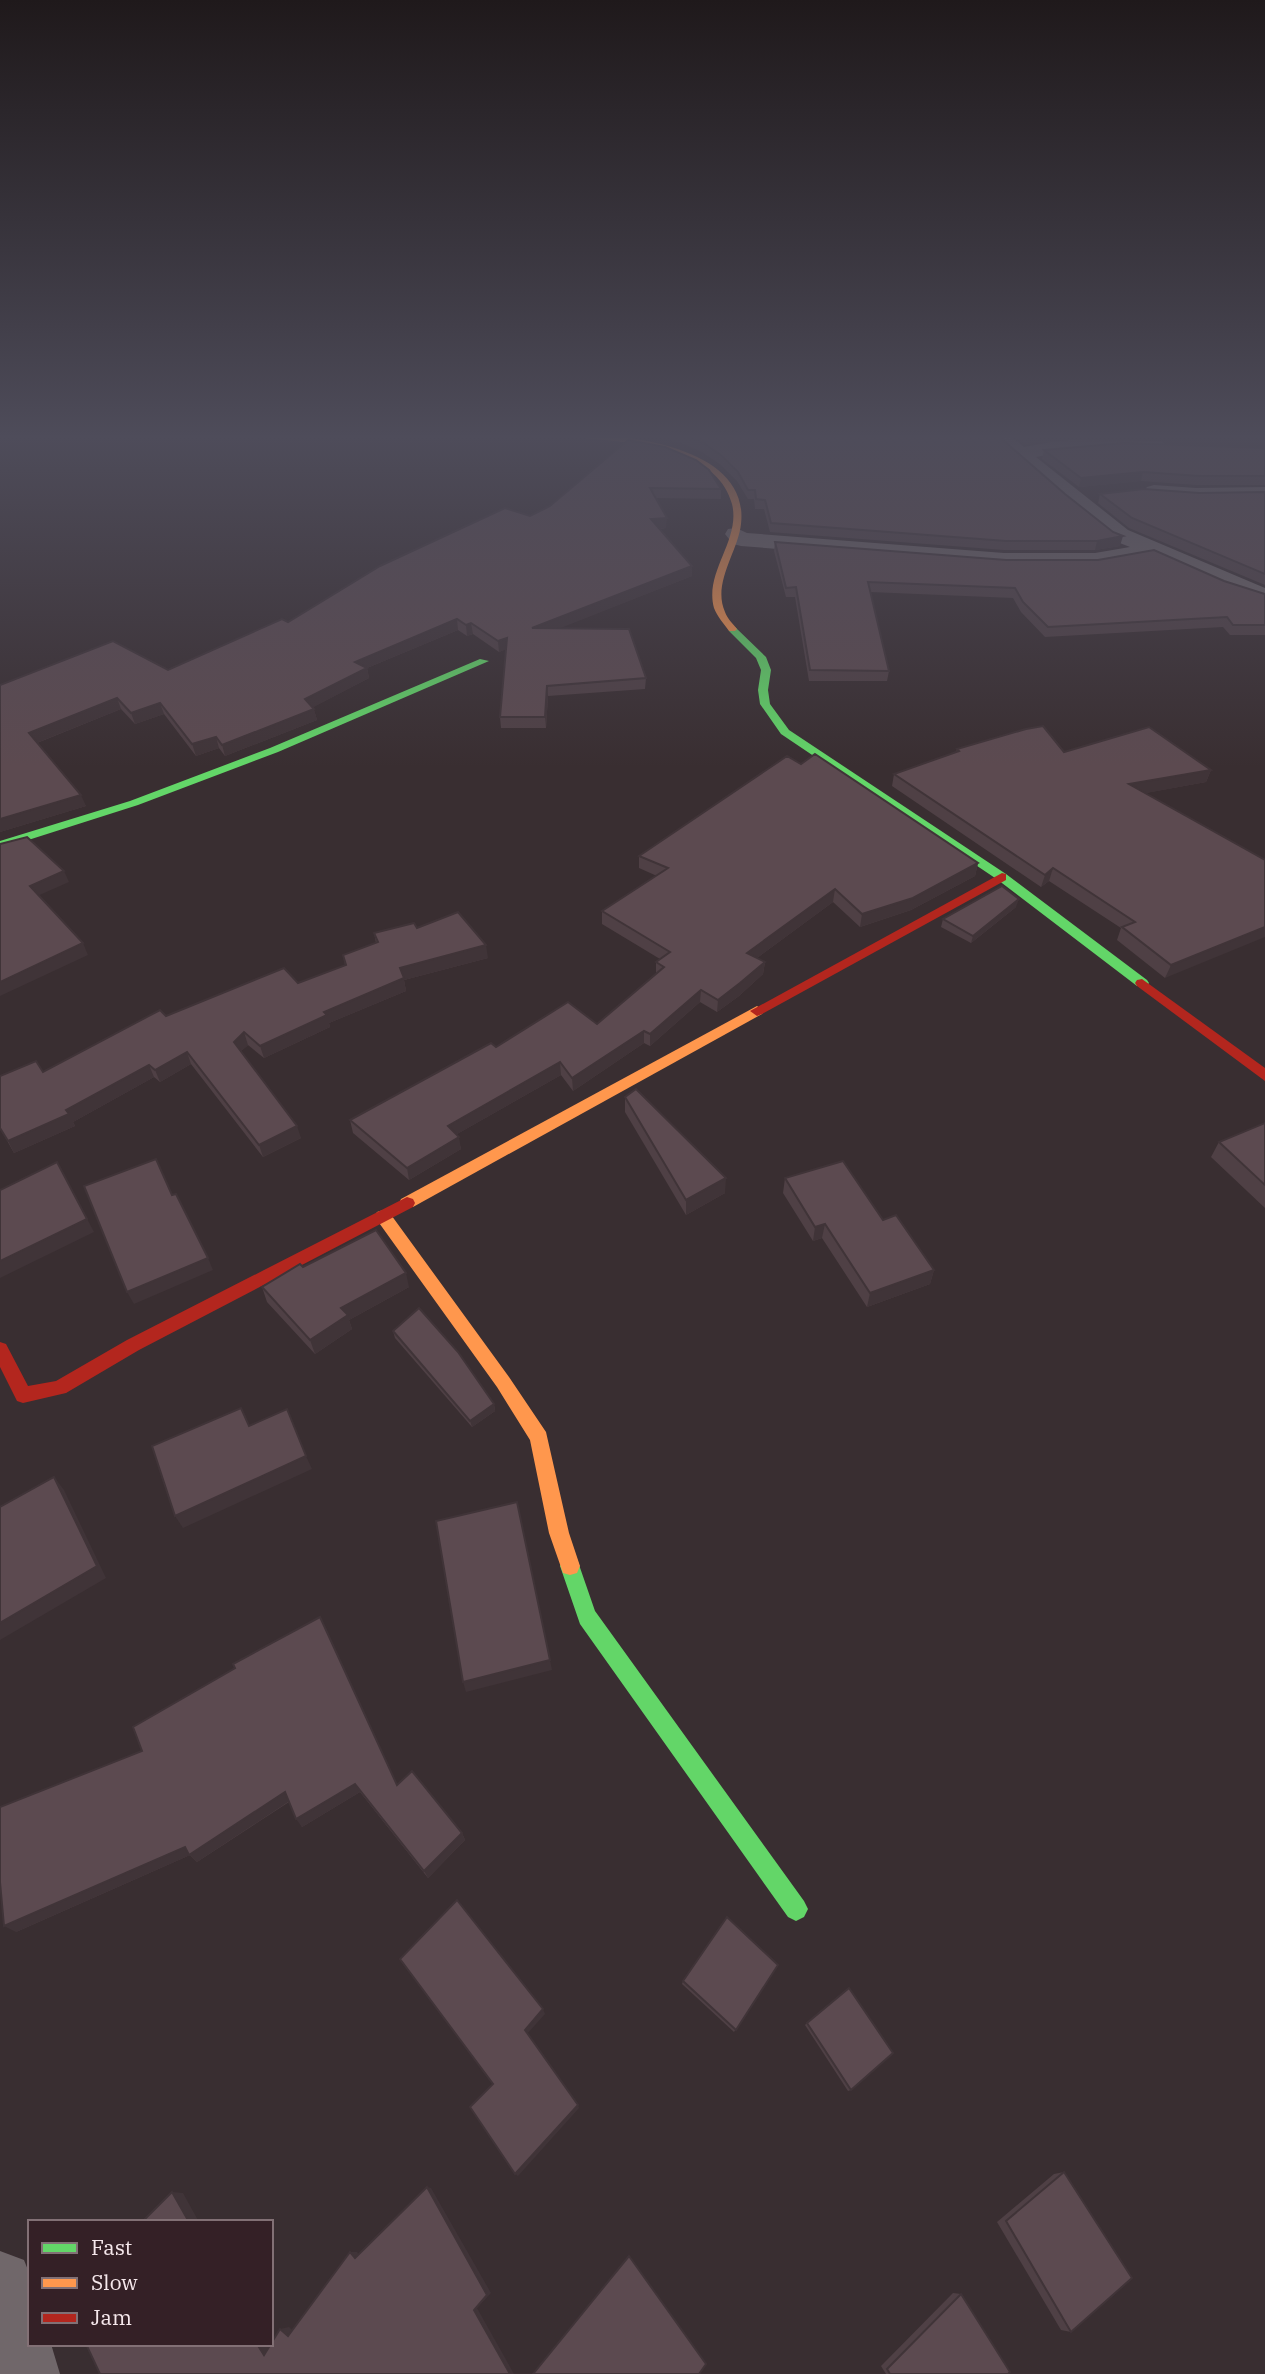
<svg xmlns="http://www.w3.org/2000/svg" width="1265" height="2374" font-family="'IBM Plex Serif',serif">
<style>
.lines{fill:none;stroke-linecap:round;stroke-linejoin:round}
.street{fill:#70676a;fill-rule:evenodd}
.fast{fill:#63d668;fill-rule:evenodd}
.slow{fill:#ff974d;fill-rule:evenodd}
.jam{fill:#b3261e;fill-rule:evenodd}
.wall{fill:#4f4045}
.shaded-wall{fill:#403438}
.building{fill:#5c4a50;stroke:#403438;stroke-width:2}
</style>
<rect width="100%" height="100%" fill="#392e31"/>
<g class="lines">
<g class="street">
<polygon points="987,434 1008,434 1024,447 1062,440 1162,441 1165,445 1162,449 1155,451 1062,452 1036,457 1128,530 1265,588 1265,603 1221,588 1151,557 1095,567 1004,567 741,546 733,544 725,534 728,529 736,528 747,533 1004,553 1095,553 1130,547 1112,540 1011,458"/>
<polygon points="1154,485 1196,488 1265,487 1265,499 1196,500 1147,495 1144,491 1147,487"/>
<polygon points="0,2251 24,2260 30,2275 30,2344 51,2344 60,2374 0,2374"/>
</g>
<g class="fast">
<polygon points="729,627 735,627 766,657 771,670 768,690 770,704 789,730 1006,874 1147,980 1149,983 1147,986 1137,986 998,880 781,734 760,704 758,690 761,670 756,658 729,631"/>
<polygon points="480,659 489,661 278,752 138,805 0,849 0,841 130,801 270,748"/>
<polygon points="570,1557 577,1559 595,1611 804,1901 808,1909 804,1917 796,1921 788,1917 580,1624 560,1566 563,1559"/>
</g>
<g class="slow">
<path d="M572,434C625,434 750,446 741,524C738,552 712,583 725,612C727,618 733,624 737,629L735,631H729C724,624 717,616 714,608C704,572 741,540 732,504C719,455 656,446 615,441C601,439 584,440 572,434Z"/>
<polygon points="757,1006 764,1011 762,1014 413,1207 401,1207 399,1203 401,1199"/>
<polygon points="383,1210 389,1212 509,1377 546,1432 569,1533 580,1566 577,1573 570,1575 563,1573 549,1533 530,1440 497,1387 377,1220 375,1216 377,1212"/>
</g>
<g class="jam">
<polygon points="1002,873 1006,874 1006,880 762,1014 757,1016 750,1011"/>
<polygon points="1142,979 1265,1068 1265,1081 1137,986 1135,983 1137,980"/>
<polygon points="407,1197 413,1199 415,1203 413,1207 139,1350 66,1393 23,1403 17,1401 0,1367 0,1342 6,1344 28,1386 56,1381 127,1340"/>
</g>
</g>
<g class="wall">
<polygon points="645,434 996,434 1120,546 1095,550 1004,550 770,532 764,509 755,509 754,499 748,499 737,481 721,465 702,452 681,443"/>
<polygon points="1012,434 1265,434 1265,439 1114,436 1025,444"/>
<polygon points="628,440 721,489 721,499 656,498 666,528 659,529 692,566 692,576 559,628 646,678 645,689 548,696 546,728 501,728 500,717 506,649 499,652 473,634 467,636 458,630 367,668 369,678 313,707 317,720 225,756 219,748 196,756 164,714 135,724 121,709 37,743 86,806 0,832 0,685 168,670 288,622 530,516 550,506"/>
<polygon points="1265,448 1265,485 1196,485 1141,481 1079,487 1042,459 1044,450"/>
<polygon points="1265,492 1265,585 1129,528 1098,503 1100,494"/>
<polygon points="775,542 1224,581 1265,594 1265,635 1230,635 1223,627 1045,637 1021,612 1013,598 870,592 889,671 887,681 809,681 795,597 786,597 774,551"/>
<polygon points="957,749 1064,752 1211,770 1206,782 1145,793 1265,860 1165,978 1117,940 1121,928 1049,881 1041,887 892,786 894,774 956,752"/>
<polygon points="639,856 978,863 975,876 911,910 860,927 833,902 757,958 765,962 763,974 739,996 717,1012 700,1002 650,1046 644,1043 573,1091 561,1075 457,1134 461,1149 409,1180 353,1133 350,1120 496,1047 597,1024 656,975 656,962 660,959 602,924 602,911 657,876 639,868"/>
<polygon points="1016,907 971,943 941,927 943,919"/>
<polygon points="417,928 488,958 404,980 406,991 329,1023 330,1027 264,1058 248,1045 241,1051 301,1138 263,1157 191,1064 160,1082 154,1077 73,1122 75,1126 14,1153 0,1128 43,1072 166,1016 298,983 345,965 343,955 376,943 374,933"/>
<polygon points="625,1097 725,1193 686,1215 625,1112"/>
<polygon points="1265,1123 1265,1208 1211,1157 1219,1142"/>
<polygon points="785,1178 883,1220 934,1270 930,1284 867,1307 822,1238 813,1241 783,1193"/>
<polygon points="303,1267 409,1287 349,1320 352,1329 315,1354 267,1302 262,1287"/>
<polygon points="393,1331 494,1404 495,1411 472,1427 395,1338"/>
<polygon points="142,1751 397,1784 462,1833 465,1840 428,1878 360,1792 302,1827 289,1802 197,1862 190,1855 16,1932"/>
<polygon points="778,1965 734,2032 682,1984 683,1981"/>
<polygon points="807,2023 851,2090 848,2091 805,2025"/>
<polygon points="1064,2172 1071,2332 1061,2330 997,2222 1054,2174"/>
<polygon points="953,2293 961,2294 1008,2374 886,2374 881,2366"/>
</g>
<g class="shaded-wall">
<polygon points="1036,434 1114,434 1114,436 1025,444 1027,435"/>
<polygon points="1143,472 1141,481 1079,487 1081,478"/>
<polygon points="667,518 666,528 650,529 651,519"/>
<polygon points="1123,536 1120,546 1095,550 1097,541"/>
<polygon points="692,566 692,576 533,639 532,628"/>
<polygon points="457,619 458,630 367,668 369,678 308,710 305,699 355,662"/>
<polygon points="471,623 473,634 467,636 466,625"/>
<polygon points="507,638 507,649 499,652 498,641"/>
<polygon points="547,686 548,696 546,728 545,717"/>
<polygon points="117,698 121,709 34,744 29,733"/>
<polygon points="160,703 164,714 135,724 131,713"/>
<polygon points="314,709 317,720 225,756 222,745"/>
<polygon points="216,737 219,748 196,756 192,744"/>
<polygon points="1211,770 1206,782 1125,797 1129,784"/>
<polygon points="81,795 86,806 0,832 0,819"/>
<polygon points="978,863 975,876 911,910 860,927 862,914"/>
<polygon points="1053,868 1049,881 1041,887 1045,875"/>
<polygon points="64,871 69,882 35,897 30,886"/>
<polygon points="835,889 833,902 746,966 747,953"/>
<polygon points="1019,899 1016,907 971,943 973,936"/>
<polygon points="1265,927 1265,937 1165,978 1171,965"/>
<polygon points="83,943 88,955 0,996 0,982"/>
<polygon points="486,945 488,958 404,980 406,991 329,1023 330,1027 264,1058 260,1046 324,1012 400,968"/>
<polygon points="765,962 763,974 739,996 717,1012 718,1000"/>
<polygon points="701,990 700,1002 650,1046 650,1034"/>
<polygon points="644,1031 644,1043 573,1091 572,1078"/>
<polygon points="244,1032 248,1045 238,1054 234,1042"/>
<polygon points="187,1052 191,1064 160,1082 155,1070"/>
<polygon points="560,1062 561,1075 450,1138 448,1126"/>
<polygon points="149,1065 154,1077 73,1122 75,1126 14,1153 8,1141 66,1110"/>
<polygon points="297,1126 301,1138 263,1157 259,1145"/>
<polygon points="459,1137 461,1149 409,1180 407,1168"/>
<polygon points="57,1162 94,1232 0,1278 0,1261"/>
<polygon points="726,1178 725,1193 686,1215 686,1200"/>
<polygon points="825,1224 822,1238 813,1241 815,1227"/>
<polygon points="208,1258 213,1270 134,1304 127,1292"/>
<polygon points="934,1270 930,1284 867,1307 870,1293"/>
<polygon points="406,1273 409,1287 349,1320 352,1329 315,1354 310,1340 341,1308"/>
<polygon points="494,1404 495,1411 472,1427 470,1421"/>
<polygon points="306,1456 312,1469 183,1528 175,1516"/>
<polygon points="54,1477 64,1490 106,1578 0,1640 0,1623"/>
<polygon points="550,1660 552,1670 466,1692 463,1682"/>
<polygon points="355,1784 360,1792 302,1827 296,1819"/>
<polygon points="285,1792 291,1800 197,1862 190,1855 16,1932 4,1926"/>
<polygon points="462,1833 465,1840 428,1878 424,1871"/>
<polygon points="543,2009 545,2014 527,2034 525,2030"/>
<polygon points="578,2105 579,2108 518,2176 515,2174"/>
<polygon points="427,2187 431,2188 491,2293 477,2308 514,2374 510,2374 474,2310"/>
<polygon points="172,2192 183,2193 199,2222 189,2222"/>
<polygon points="350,2252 357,2252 361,2258 355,2258"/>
<polygon points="289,2327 296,2334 288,2336 280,2329"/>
<polygon points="257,2344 268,2344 273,2353 264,2355"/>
</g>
<g class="building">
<polygon points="682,434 996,434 1065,494 1113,532 1123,536 1097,541 1006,541 771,523 765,500 756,499 755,490 748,490 738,472 722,456 703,443"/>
<polygon points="628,440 665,447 696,460 709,470 721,489 650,488 667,518 651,519 692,566 532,628 629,629 646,678 547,686 545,717 500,717 507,638 498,641 471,623 466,625 457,619 355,662 367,668 305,699 314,709 222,745 216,737 192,744 160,703 131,713 117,698 29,733 81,795 0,819 0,685 113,641 168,670 282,619 288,622 380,566 505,508 530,516 550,506"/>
<polygon points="1124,443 1265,448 1265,476 1199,476 1143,472 1081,478 1044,450"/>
<polygon points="1144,489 1199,493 1265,492 1265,574 1132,518 1100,494"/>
<polygon points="775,542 1006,560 1098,560 1154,550 1224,581 1265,594 1265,625 1233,625 1227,617 1048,627 1023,602 1015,588 868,582 889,671 810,670 796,587 786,588"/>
<polygon points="1043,726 1064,752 1149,727 1211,770 1129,784 1265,860 1265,927 1171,965 1122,927 1135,922 1053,868 1045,875 894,774 959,751 957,749 1026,729"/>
<polygon points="815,754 978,863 913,898 862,914 835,889 747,953 765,962 740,983 718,1000 701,990 650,1034 644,1031 572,1078 560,1062 448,1126 459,1137 407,1168 350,1120 491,1043 496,1047 568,1002 597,1024 664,967 656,962 670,952 602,911 668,868 639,856 787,756 801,764"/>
<polygon points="27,837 64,871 30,886 83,943 0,982 0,844"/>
<polygon points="1002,886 1019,899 973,936 943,919"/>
<polygon points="458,912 486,945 400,968 404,978 324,1012 327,1015 260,1046 244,1032 234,1042 297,1126 259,1145 187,1052 155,1070 149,1065 66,1110 69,1114 8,1141 0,1128 0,1076 36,1061 43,1072 160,1010 166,1016 284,968 298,983 346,965 343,955 378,942 374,933 414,923 417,928"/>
<polygon points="636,1089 726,1178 686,1200 625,1097"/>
<polygon points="1265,1123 1265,1185 1219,1142"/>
<polygon points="156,1159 172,1195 176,1194 208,1258 127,1292 84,1186"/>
<polygon points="843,1161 883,1220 896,1215 934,1270 870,1293 825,1224 815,1227 785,1178"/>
<polygon points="57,1162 87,1219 0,1261 0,1190"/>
<polygon points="376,1230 406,1273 341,1308 348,1315 310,1340 262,1287 300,1264 303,1267"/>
<polygon points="419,1308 458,1352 494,1404 470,1421 393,1331"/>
<polygon points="241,1408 249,1426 287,1409 306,1456 175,1516 152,1446"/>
<polygon points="54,1477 97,1566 0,1623 0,1507"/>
<polygon points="517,1502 550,1660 463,1682 436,1521"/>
<polygon points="320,1617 397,1785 412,1771 462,1833 424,1871 355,1784 296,1819 285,1792 189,1855 185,1847 4,1926 0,1882 0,1807 142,1751 133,1727 235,1668 233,1664"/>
<polygon points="457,1900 543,2009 525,2030 578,2105 515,2174 470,2107 493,2084 400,1959"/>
<polygon points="727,1917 778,1965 736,2030 683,1981"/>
<polygon points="849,1988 893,2053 851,2090 807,2023"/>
<polygon points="1064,2172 1132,2278 1071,2332 1006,2221"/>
<polygon points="427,2187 487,2295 474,2310 510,2374 100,2374 86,2344 257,2344 264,2355 280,2329 288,2336 350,2252 355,2258"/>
<polygon points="172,2192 189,2222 142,2222"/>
<polygon points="629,2256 706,2364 699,2374 533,2374"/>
<polygon points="961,2294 1010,2372 1008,2374 890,2374 887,2369"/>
</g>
<linearGradient id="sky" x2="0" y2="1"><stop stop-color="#1f191b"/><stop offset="0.57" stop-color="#4e4c5a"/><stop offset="1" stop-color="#4e4c5a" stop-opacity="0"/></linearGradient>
<rect width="1265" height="767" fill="url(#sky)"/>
<rect x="28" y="2220" width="245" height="126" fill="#342026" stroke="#827075" stroke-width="2"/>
<rect x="42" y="2243" width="35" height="10" fill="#63d668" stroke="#827075" stroke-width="2"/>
<text x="91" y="2255" font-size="21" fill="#f6e8ec">Fast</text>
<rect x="42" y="2278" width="35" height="10" fill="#ff974d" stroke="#827075" stroke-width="2"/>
<text x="91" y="2290" font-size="21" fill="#f6e8ec">Slow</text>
<rect x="42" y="2313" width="35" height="10" fill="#b3261e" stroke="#827075" stroke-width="2"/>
<text x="91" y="2325" font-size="21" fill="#f6e8ec">Jam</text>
</svg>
